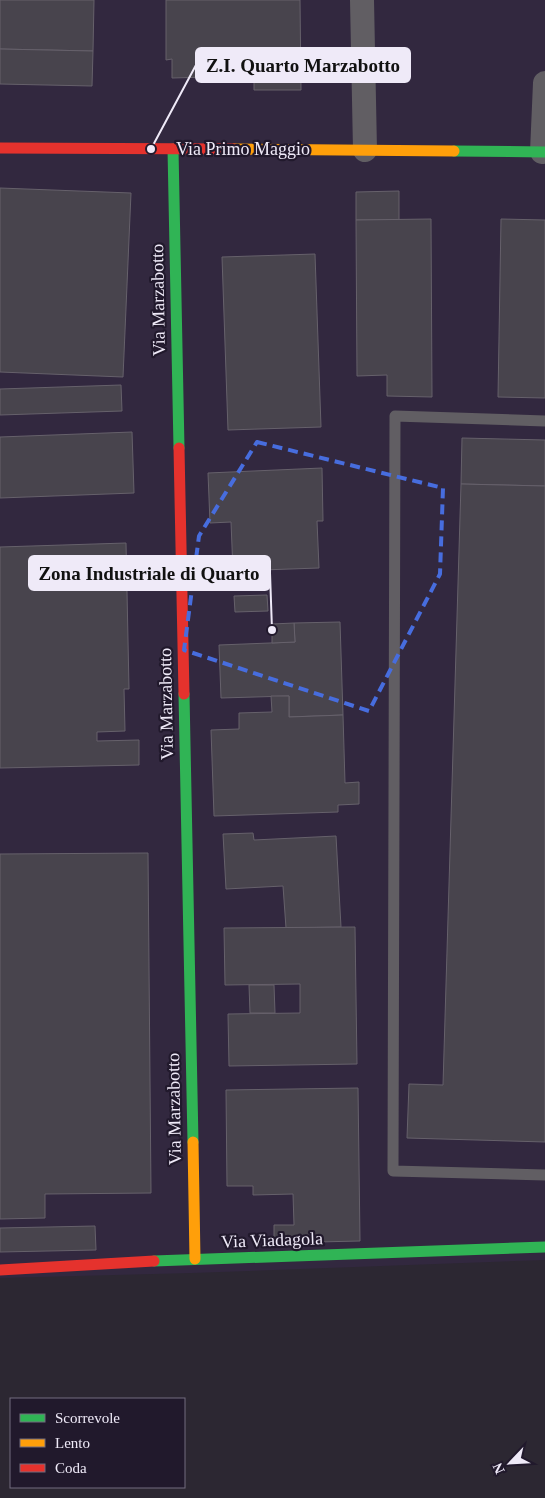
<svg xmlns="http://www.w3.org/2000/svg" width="545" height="1498" font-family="'Times New Roman',serif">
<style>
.built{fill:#32283f}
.building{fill:#48444d;stroke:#66616b}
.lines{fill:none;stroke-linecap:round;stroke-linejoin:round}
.lane{stroke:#615e63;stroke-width:11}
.street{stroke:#615e63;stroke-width:24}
.fast{stroke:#30b455;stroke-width:11}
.slow{stroke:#ff9f0a;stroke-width:11}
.jam{stroke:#e5322d;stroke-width:11}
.marked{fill:none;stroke:#476dde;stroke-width:4;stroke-dasharray:10 6;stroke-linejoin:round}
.labels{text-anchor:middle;stroke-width:4.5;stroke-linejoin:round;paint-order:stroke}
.street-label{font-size:18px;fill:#efeaf8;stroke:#21192c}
.leader{fill:none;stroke:#efeaf8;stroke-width:2}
.callout-dot{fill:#efeaf8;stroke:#21192c;stroke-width:2}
.callout{fill:#efeaf8;stroke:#efeaf8;stroke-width:2}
.callout-label{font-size:19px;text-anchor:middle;font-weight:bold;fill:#111}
</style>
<rect width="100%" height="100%" fill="#2c2732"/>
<polygon class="built" points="0,0 545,0 545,1260 192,1273 0,1278"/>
<g class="building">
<polygon points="0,0 94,0 93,51 0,49"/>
<polygon points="166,0 300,0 301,90 254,90 254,60 208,61 208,77 172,78 172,59 166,60"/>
<polygon points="0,49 93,51 92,86 0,84"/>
<polygon points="0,188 131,193 123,377 0,372"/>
<polygon points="399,191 399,220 356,220 356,192"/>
<polygon points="431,219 432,397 387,396 387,375 357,376 356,220"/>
<polygon points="501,219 545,220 545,398 498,397"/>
<polygon points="315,254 321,427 228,430 222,257"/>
<polygon points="121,385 122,411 0,415 0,389"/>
<polygon points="132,432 134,493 0,498 0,437"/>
<polygon points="462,438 545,440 545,486 461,484"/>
<polygon points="322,468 323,521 317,521 319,568 233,571 231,522 210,523 208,473"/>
<polygon points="461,484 545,486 545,1142 407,1138 409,1084 443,1085"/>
<polygon points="126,543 129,689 124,689 125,731 97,732 97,741 139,740 139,765 0,768 0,547"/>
<polygon points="267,595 268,611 235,612 234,596"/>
<polygon points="340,622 343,715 289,717 289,696 221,698 219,645 295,642 294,623"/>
<polygon points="294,623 295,642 272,643 272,624"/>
<polygon points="271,696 289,696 289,717 343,715 345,783 359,782 359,804 338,805 338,812 214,816 211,730 239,729 239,713 272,712"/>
<polygon points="253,833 254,840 336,836 341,927 286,928 283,886 226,889 223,834"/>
<polygon points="148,853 151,1193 45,1194 45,1218 0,1219 0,854"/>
<polygon points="355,927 357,1064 229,1066 228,1014 300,1013 300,984 225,985 224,928"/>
<polygon points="249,985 274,985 275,1013 250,1013"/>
<polygon points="358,1088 360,1241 274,1243 274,1225 294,1225 293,1194 253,1195 253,1186 227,1186 226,1090"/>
<polygon points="95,1226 96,1250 0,1252 0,1228"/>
</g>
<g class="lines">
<polyline class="lane" points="545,421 395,416 393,1171 545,1175"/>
<g class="street">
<polyline points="362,0 365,150"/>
<polyline points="542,152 545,83"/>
</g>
<g class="fast">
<polyline points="173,149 179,448"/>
<polyline points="454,151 545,152"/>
<polyline points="184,694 193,1142"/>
<polyline points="154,1261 545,1247"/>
</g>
<g class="slow">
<polyline points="234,149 454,151"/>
<polyline points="193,1142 195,1259"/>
</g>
<g class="jam">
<polyline points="0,148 234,149"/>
<polyline points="179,448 184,694"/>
<polyline points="0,1270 154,1261"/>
</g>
</g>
<path class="marked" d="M257,442L443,488L440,574L369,711L184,650L199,536Z"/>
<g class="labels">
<g class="street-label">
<text x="243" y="155">Via Primo Maggio</text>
<text transform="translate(158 300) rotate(-91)" y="6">Via Marzabotto</text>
<text transform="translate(166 704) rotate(-91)" y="6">Via Marzabotto</text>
<text transform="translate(174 1109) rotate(-91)" y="6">Via Marzabotto</text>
<text transform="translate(272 1240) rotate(-2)" y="6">Via Viadagola</text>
</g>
</g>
<path class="leader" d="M151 149L196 65M272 630L270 573"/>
<g class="callout-dot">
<circle cx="151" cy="149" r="5"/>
<circle cx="272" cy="630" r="5"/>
</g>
<g class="callout">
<rect x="196" y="48" width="214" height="34" rx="5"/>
<rect x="29" y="556" width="241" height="34" rx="5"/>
</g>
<g class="callout-label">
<text x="303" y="72">Z.I. Quarto Marzabotto</text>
<text x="149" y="580">Zona Industriale di Quarto</text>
</g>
<rect x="10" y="1398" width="175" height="90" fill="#21192c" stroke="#736d7e"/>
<rect x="20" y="1414" width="25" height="8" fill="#30b455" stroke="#736d7e"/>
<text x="55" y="1423" font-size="15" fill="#efeaf8">Scorrevole</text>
<rect x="20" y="1439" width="25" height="8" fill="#ff9f0a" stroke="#736d7e"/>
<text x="55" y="1448" font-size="15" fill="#efeaf8">Lento</text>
<rect x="20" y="1464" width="25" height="8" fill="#e5322d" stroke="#736d7e"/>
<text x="55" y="1473" font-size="15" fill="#efeaf8">Coda</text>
<g transform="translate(510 1463) rotate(245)" stroke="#21192c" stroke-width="4" paint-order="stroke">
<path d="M0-4L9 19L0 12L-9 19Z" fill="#efeaf8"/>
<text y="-8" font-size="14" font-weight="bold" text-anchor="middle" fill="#efeaf8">N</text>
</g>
</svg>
